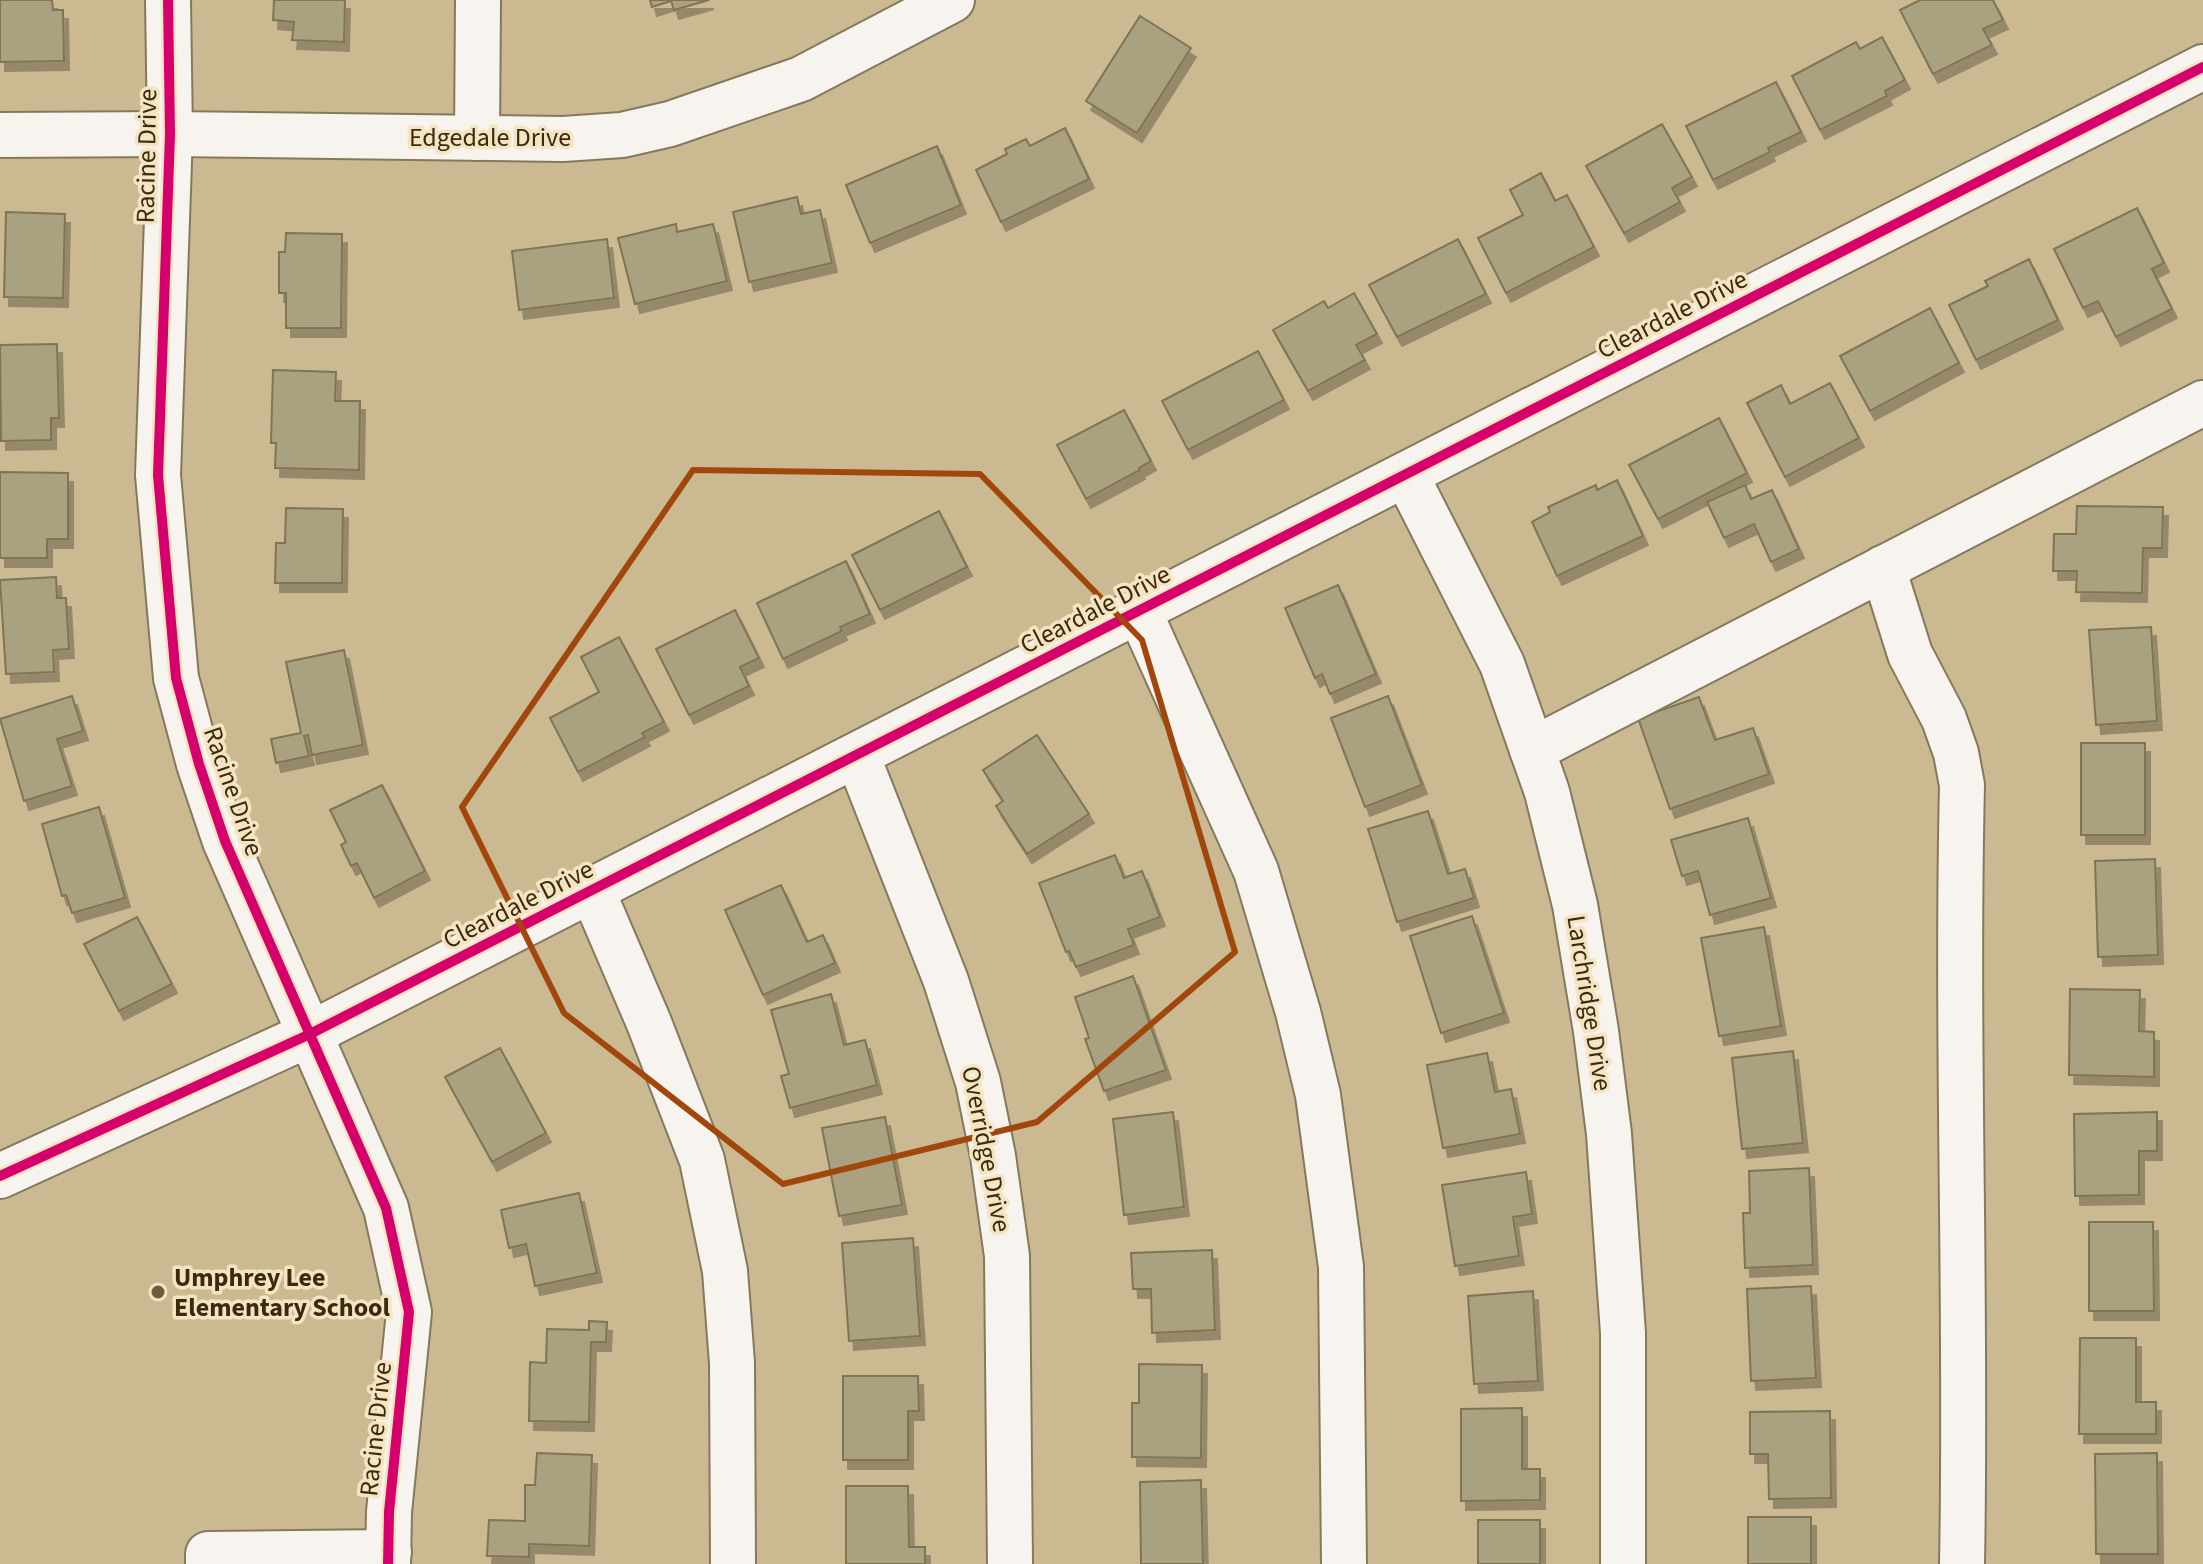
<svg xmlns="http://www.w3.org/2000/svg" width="2203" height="1564" font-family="'Source Sans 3',sans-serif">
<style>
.building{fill:#aaa180;stroke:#7f7553;stroke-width:2;filter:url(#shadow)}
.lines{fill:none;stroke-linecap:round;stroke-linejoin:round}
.minor-casing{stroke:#85795d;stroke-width:48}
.minor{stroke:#f7f4ef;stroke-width:44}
.cycleway-casing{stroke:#f5e4c2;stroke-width:15}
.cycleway{stroke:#d6006c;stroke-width:10}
.marked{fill:none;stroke:#a2470c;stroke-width:6;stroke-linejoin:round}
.poi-dot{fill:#6c5d3c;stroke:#f5e4c2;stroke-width:3}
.labels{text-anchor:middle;stroke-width:7;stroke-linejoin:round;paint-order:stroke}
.street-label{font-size:26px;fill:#392b0d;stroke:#f5e4c2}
.poi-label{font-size:26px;font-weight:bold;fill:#392b0d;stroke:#f5e4c2;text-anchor:start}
</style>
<defs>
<filter id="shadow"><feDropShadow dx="5" dy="9" stdDeviation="0" flood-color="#0004"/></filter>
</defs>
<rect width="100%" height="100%" fill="#cbb992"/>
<g class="building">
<polygon points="0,0 52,0 53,10 63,10 64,61 0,62"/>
<polygon points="274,0 345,0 344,42 292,40 294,22 273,20"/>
<polygon points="650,0 709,0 674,10 671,1 652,7"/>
<polygon points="1920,0 1993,0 2003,20 1983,29 1992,45 1933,74 1900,10"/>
<polygon points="1140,16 1191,48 1137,133 1086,101"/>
<polygon points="1882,37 1905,80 1885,91 1887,96 1820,130 1792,76 1856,42 1860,49"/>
<polygon points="1776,82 1801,132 1768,148 1770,152 1713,180 1686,126"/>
<polygon points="1662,124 1692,177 1672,188 1680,202 1624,233 1586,166"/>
<polygon points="1065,128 1089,179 1001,222 976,170 1007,154 1005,149 1026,139 1030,146"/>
<polygon points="937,146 961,205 870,243 846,185"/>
<polygon points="1541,173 1555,201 1567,195 1594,247 1506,293 1478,238 1523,215 1510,190"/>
<polygon points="797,197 801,214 820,210 832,263 749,282 733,212"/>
<polygon points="2137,208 2164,263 2152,269 2172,309 2116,337 2098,301 2083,308 2054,249"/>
<polygon points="6,212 65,214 63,298 4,297"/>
<polygon points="676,224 677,232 713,224 727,281 635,304 618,238"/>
<polygon points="286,233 342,234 341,328 286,328 286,293 279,293 279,252 285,252"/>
<polygon points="607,239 614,298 519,310 512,251"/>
<polygon points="1458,239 1486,294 1397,337 1369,285"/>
<polygon points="2029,259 2058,320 1976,360 1949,305 1988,286 1985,281"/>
<polygon points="1354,293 1377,334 1356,345 1365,360 1308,391 1273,330 1324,301 1328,308"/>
<polygon points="1930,308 1959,363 1870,411 1840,356"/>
<polygon points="57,344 59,418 51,418 51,440 1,441 0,345"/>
<polygon points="1258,351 1284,400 1188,450 1162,401"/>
<polygon points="273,370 336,372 335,401 360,401 359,470 275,468 276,443 271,443"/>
<polygon points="1830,383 1859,438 1785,477 1747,403 1781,385 1790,404"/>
<polygon points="1124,410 1151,461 1139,468 1140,470 1086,499 1057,445"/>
<polygon points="1719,418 1747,473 1658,519 1629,465"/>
<polygon points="0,472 68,473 68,539 47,539 47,558 0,558"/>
<polygon points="1617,480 1643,536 1557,576 1532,522 1550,512 1548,507 1596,485 1597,490"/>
<polygon points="1745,485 1751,499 1772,490 1799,549 1771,562 1754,524 1724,538 1707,502"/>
<polygon points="2077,506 2163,507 2162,548 2143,548 2142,593 2076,592 2077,571 2053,571 2054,534 2076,534"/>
<polygon points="286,508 343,509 342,583 275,583 276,543 285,543"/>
<polygon points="939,511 967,567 880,610 852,555"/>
<polygon points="846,561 870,614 840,627 842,631 783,659 757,603"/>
<polygon points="56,577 57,598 66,598 69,649 53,650 54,672 6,674 0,580"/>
<polygon points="1338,585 1376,674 1330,694 1322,674 1315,678 1285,608"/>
<polygon points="735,610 759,658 740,667 749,686 689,715 656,649"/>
<polygon points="2151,627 2157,721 2096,725 2089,630"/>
<polygon points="619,637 664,722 642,733 645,737 578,772 550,718 599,692 581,657"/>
<polygon points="344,650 363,745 312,755 308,735 304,736 309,756 276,763 271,739 301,733 286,662"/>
<polygon points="72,696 83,731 57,739 72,786 24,801 0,719"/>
<polygon points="1388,696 1422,785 1365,807 1331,718"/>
<polygon points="1699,697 1715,740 1753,728 1769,774 1670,809 1638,718"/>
<polygon points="1037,735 1089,814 1027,854 996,806 1003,801 983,770"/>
<rect x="2081" y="743" width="64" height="92"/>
<polygon points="382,785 425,871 374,898 357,863 351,866 341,845 346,842 330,810"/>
<polygon points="99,807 125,898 72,913 66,895 62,896 42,824"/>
<polygon points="1428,811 1448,874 1465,869 1474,898 1397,922 1368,829"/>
<polygon points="1748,818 1771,898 1710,915 1698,871 1682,876 1671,840"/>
<polygon points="1115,855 1124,878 1142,871 1160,917 1128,929 1134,945 1076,967 1069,951 1066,952 1039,883"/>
<polygon points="2155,859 2158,955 2098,957 2095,861"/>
<polygon points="781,885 807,942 823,935 835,963 763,995 725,910"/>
<polygon points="1472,916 1504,1013 1441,1033 1410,936"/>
<polygon points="137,917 172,984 119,1011 84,944"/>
<polygon points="1764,927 1781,1026 1719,1036 1701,938"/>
<polygon points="1133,976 1166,1070 1104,1091 1085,1039 1089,1038 1075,997"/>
<polygon points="2070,989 2140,990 2139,1031 2154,1032 2154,1077 2069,1075"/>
<polygon points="831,994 844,1045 865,1040 877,1085 790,1108 781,1076 789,1074 771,1010"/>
<polygon points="500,1048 546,1133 492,1162 445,1077"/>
<polygon points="1793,1051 1803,1143 1742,1149 1732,1058"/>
<polygon points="1487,1053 1495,1092 1511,1089 1520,1134 1443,1148 1427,1065"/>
<polygon points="1173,1112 1184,1207 1124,1215 1113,1119"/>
<polygon points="2157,1112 2157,1151 2139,1151 2139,1195 2075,1196 2074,1114"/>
<polygon points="885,1117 902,1205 839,1216 822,1128"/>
<polygon points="1809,1168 1813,1265 1745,1268 1743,1213 1750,1213 1749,1171"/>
<polygon points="1526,1172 1532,1214 1513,1217 1519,1256 1455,1266 1442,1185"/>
<polygon points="579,1193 597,1273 535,1286 526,1244 509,1248 501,1210"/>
<polygon points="2089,1222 2153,1222 2154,1311 2089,1311"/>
<polygon points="913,1238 920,1336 849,1341 842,1243"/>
<polygon points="1212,1250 1215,1330 1152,1333 1151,1289 1133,1289 1131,1253"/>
<polygon points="1811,1286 1816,1378 1751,1381 1747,1289"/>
<polygon points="1533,1291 1538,1381 1474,1384 1468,1296"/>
<polygon points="589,1321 607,1322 606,1342 591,1342 589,1422 529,1421 530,1362 546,1363 547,1329 589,1330"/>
<polygon points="2080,1338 2136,1338 2136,1402 2156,1402 2156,1434 2079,1434"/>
<polygon points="1139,1364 1202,1365 1201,1458 1132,1457 1132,1403 1139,1403"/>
<polygon points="843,1376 918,1376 919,1411 908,1411 908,1460 843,1460"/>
<polygon points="1522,1408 1522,1469 1540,1469 1540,1500 1461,1501 1461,1409"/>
<polygon points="1830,1411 1831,1498 1769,1499 1768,1454 1750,1454 1750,1412"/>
<polygon points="537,1453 592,1455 589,1546 529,1544 529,1557 487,1556 489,1520 525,1521 525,1485 535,1485"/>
<polygon points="2157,1453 2158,1554 2096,1554 2095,1454"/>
<polygon points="1201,1480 1203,1564 1141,1564 1140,1482"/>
<polygon points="846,1486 908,1486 909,1547 925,1547 925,1564 846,1564"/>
<rect x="1748" y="1517" width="63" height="47"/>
<rect x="1478" y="1520" width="62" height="44"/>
</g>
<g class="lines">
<g class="minor-casing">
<g id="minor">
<polyline points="168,0 170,134 158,475 176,678 199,764 225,841 386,1208 409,1312 389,1512 388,1564"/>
<polyline points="0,135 170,134 563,139 622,135 670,124 801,79 952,0"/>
<polyline points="477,138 478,0"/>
<polyline points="1406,475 1502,664 1547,792 1575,905 1596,1031 1609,1134 1623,1333 1623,1564"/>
<path d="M1883,568L1910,654L1944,719L1956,753L1962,785C1956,1045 1967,1304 1962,1564"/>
<polyline points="1139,611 1256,871 1298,1012 1318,1095 1341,1267 1344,1564"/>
<polyline points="1532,750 2203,403"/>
<polyline points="857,755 946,981 978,1082 993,1156 1007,1256 1010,1564"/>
<polyline points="592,890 649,1023 702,1160 725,1271 732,1363 733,1564"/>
<polyline points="0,1176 308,1035 2203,67"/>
<polyline points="208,1564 208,1554 389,1552"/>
</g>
</g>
<use href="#minor" class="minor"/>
<g class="cycleway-casing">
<g id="cycleway">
<polyline points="168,0 170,134 158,475 176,678 199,764 225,841 386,1208 409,1312 389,1512 388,1564"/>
<polyline points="0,1176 308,1035 2203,67"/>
</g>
</g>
<use href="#cycleway" class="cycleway"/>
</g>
<path class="marked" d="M693,470L980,474L1142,640L1235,952L1037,1122L783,1184L564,1013L462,807Z"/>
<circle class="poi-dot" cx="158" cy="1292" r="8"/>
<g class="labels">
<g class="street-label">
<text x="490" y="146">Edgedale Drive</text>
<text transform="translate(146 156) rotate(-89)" y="9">Racine Drive</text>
<text transform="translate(1672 314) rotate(-27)" y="9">Cleardale Drive</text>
<text transform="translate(1095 609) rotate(-27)" y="9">Cleardale Drive</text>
<text transform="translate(234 791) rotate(71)" y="9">Racine Drive</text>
<text transform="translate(518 904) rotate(-27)" y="9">Cleardale Drive</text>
<text transform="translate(1590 1003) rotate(81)" y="9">Larchridge Drive</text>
<text transform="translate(987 1149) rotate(79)" y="9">Overridge Drive</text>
<text transform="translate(375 1429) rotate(-84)" y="9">Racine Drive</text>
</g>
<g class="poi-label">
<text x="174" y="1286">Umphrey Lee<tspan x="174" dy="30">Elementary School</tspan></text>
</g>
</g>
</svg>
